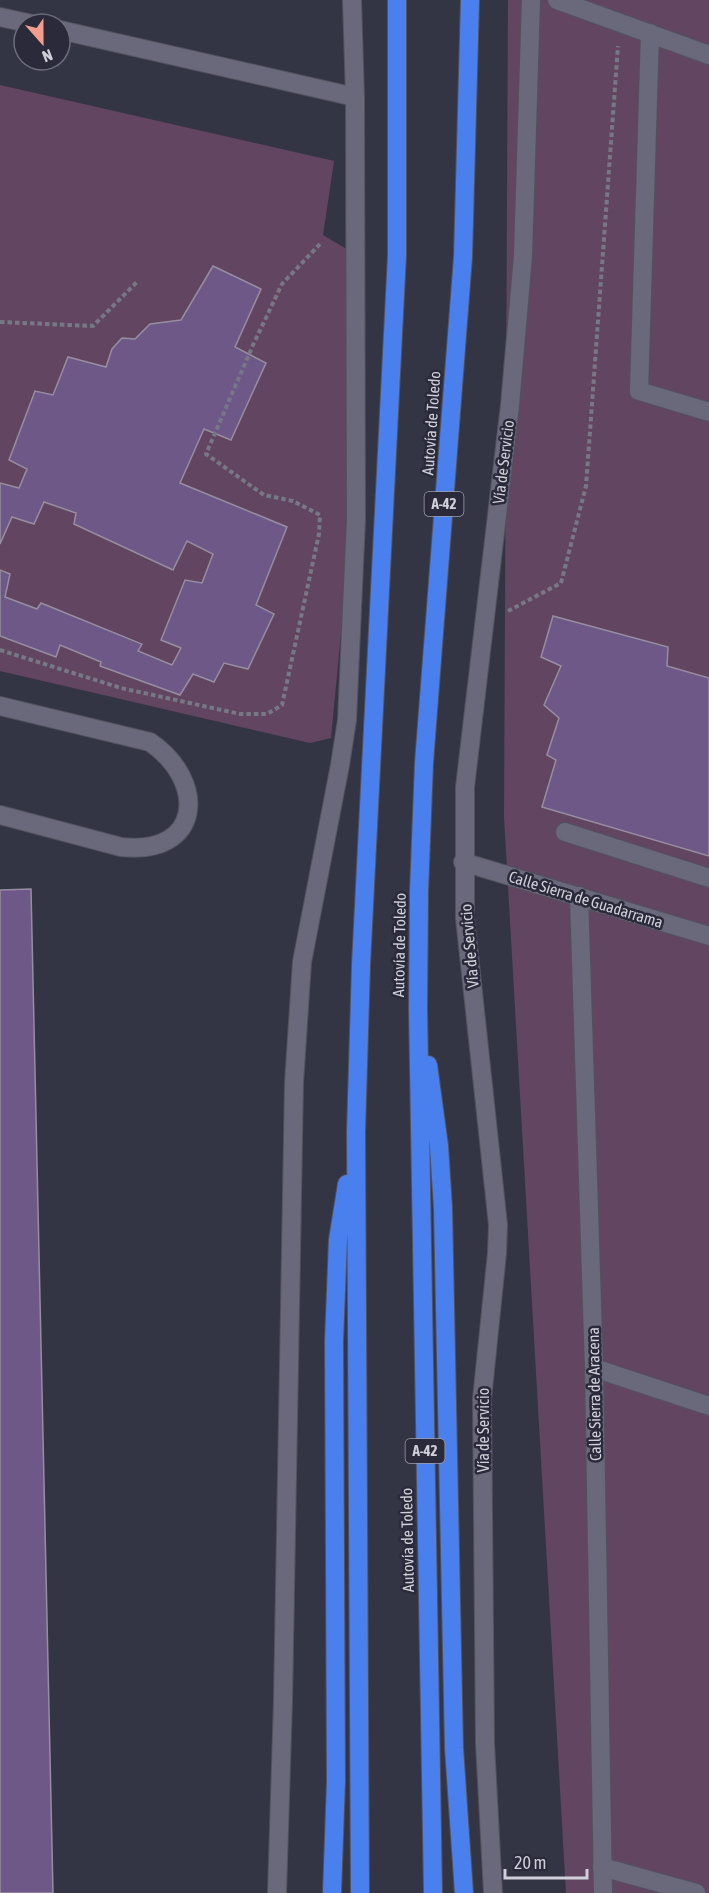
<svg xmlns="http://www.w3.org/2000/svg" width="709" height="1893" font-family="'Asap Condensed',sans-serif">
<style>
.green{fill:#624661}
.building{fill:#6e5887;stroke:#968ea0;stroke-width:1.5}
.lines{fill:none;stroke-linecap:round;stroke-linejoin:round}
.minor-casing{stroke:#52525f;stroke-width:20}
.highway-casing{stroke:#52525f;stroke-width:20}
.path{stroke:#777885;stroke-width:4;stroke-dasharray:4.5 3;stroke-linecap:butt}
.minor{stroke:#69697b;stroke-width:18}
.highway{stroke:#4a80ee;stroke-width:18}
.labels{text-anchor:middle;stroke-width:5;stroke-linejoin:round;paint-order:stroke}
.shield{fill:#2a2a3a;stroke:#9e9eaa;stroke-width:1.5}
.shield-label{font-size:15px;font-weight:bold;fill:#d0d0da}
.street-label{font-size:16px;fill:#d0d0da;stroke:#2a2a3a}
</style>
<rect width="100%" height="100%" fill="#343544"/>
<g class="green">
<polygon points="508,0 709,0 709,1893 566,1893 504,817"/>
<polygon points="0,85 334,161 323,235 350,251 347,570 331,738 310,743 0,671 0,636 55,657 60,645 101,662 100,666 180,695 193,674 224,663 248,669 274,615 256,605 287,527 180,483 204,429 231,440 266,363 235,347 261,289 213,266 181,320 150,324 135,339 122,339 106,367 68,357 53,395 35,391 9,460 27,469 19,488 0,483"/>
<polygon points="44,502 76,513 173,570 187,541 213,554 202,583 184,581 162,639 181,648 172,665 138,651 142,643 41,603 37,609 5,597 10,575 0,570 0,544 12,517 34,524"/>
</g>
<g class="building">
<polygon points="213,266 261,289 235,347 266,363 231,440 204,429 180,483 287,527 256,605 274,614 248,669 224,663 214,682 193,674 180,695 100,666 101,662 60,645 56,657 0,636 0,570 10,574 5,597 37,609 41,603 142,644 138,651 172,665 181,648 161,640 185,580 202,583 213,554 187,541 173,570 74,524 76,513 44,502 34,524 12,517 0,544 0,483 19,488 27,469 9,460 35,391 53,395 68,357 106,367 112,349 122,338 135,339 150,324 181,320"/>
<polygon points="553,616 668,647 667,666 709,678 709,856 542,807 556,760 547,755 559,718 544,705 561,666 541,657"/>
<polygon points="31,889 53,1893 0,1893 0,890"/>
</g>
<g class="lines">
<g class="minor-casing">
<g id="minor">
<polyline points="557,0 709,55"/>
<polyline points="0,17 32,24"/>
<polyline points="60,30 355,97"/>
<polyline points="650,33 639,391 709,412"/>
<path d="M0,706L150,742C207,781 203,856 121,847L0,815"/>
<polyline points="565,832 709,878"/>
<polyline points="463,862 709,936"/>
<polyline points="579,896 594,1368 603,1893"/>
<polyline points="594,1368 709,1406"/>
<polyline points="602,1867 696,1893"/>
<polyline points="277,1893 283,1701 294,1083 302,962 340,765 347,720 356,520 355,97 352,0"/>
<polyline points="493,1893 485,1743 482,1399 497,1253 498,1225 465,918 465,787 510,405 523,256 531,0"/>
</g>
</g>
<g class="highway-casing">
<g id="highway">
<polyline points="428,1065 439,1146 443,1208 454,1748 464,1893"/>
<polyline points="332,1893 336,1781 334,1341 338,1240 347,1184"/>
<polyline points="360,1893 356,1132 361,965 397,255 397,0"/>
<polyline points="433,1893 418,1008 419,891 424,763 463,257 470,0"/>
</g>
</g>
<g class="path">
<polyline points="0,322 93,326 137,282"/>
<polyline points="508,611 561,583 586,486 618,46"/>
<polyline points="0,650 121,688 240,714 267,714 282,705 319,534 320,515 293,501 264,495 206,454 253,345 282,284 320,244"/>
</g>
<use href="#minor" class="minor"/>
<use href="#highway" class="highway"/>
</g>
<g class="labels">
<g class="shield">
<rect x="424.5" y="492" width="39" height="24" rx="4.5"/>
<rect x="405.5" y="1439" width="39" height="24" rx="4.5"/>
</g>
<g class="shield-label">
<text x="444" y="509">A-42</text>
<text x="425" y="1456">A-42</text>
</g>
<g class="street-label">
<text transform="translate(431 423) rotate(-86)" y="6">Autovía de Toledo</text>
<text transform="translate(503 462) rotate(-83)" y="6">Vía de Servicio</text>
<text transform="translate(586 899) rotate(17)" y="6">Calle Sierra de Guadarrama</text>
<text transform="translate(399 945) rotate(-89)" y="6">Autovía de Toledo</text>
<text transform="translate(469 946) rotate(-95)" y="6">Vía de Servicio</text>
<text transform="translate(594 1394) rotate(-91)" y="6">Calle Sierra de Aracena</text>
<text transform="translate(483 1430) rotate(-90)" y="6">Vía de Servicio</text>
<text transform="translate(407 1540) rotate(-91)" y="6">Autovía de Toledo</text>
</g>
</g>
<g transform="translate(42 42) rotate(159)"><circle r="28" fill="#2a2a3a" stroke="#6c6c7a" stroke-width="1.5"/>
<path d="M0-4.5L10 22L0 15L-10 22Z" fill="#f49d8d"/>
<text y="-9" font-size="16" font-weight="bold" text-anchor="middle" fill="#d0d0da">N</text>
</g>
<path d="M505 1869v9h82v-9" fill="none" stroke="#d0d0da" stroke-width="3"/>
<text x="514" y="1869" font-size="18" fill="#d0d0da" stroke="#2a2a3a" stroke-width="4.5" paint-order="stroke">20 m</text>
</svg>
